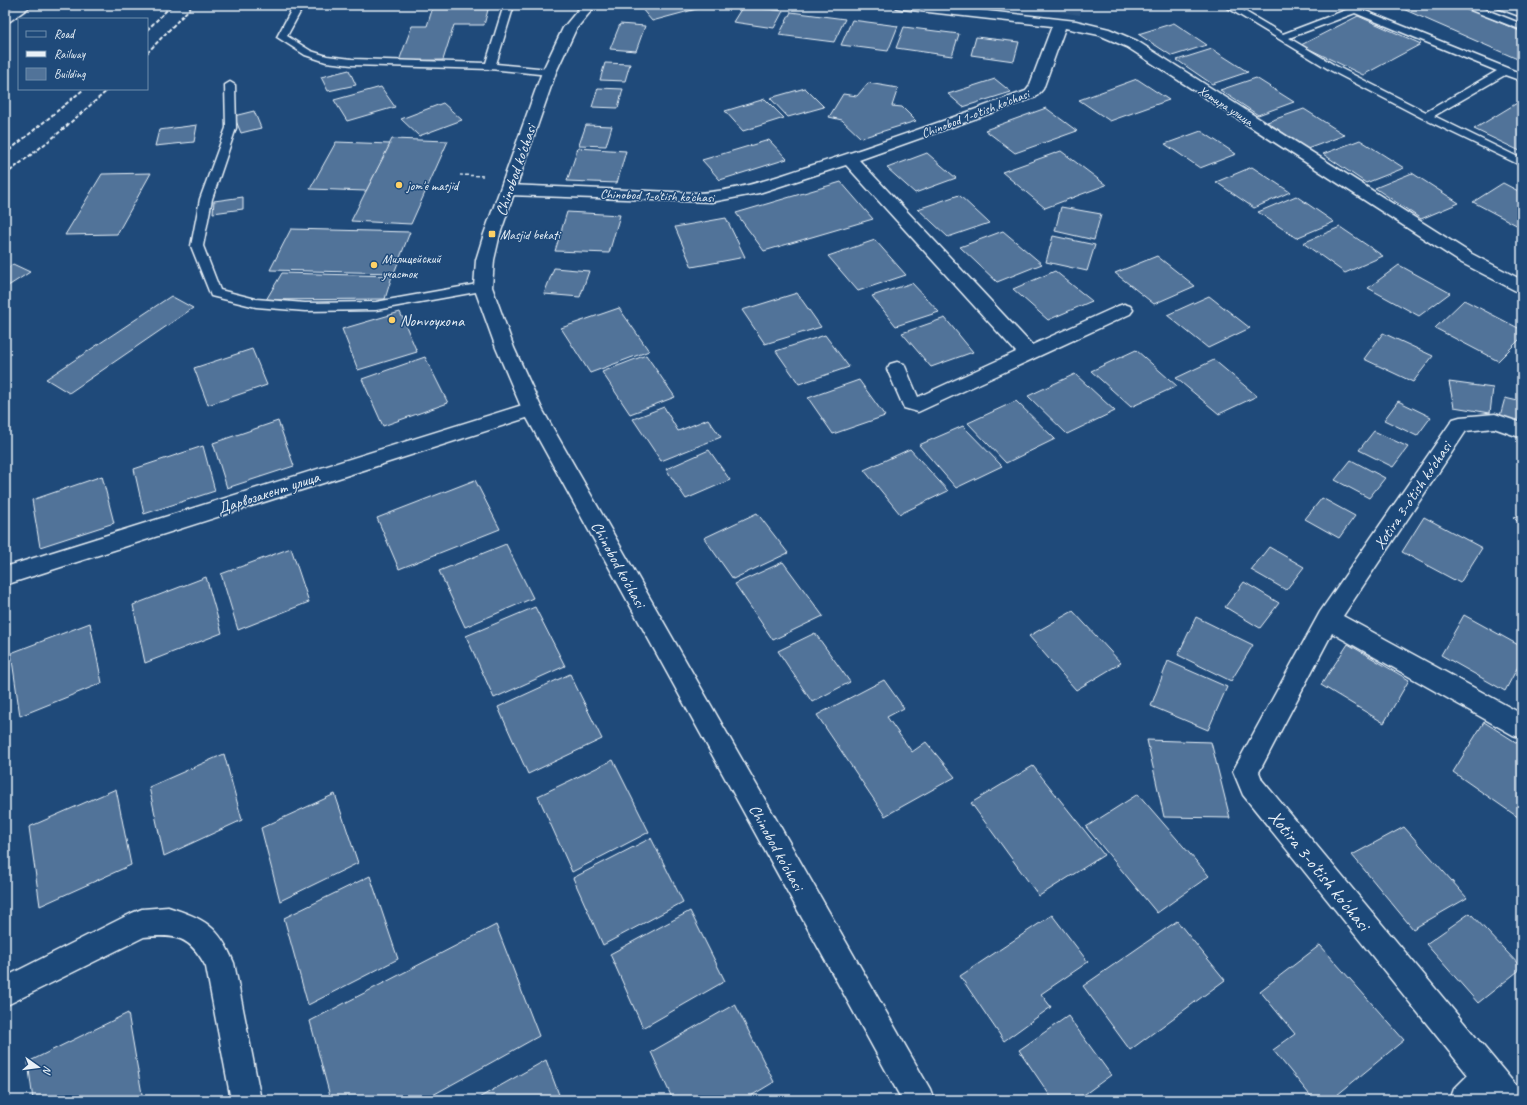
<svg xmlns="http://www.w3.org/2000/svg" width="1527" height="1105" font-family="Caveat,sans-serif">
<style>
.built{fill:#2e5683}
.building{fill:#517399;stroke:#e8f1f8}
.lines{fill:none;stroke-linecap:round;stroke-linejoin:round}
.service-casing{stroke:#e8f1f8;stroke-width:3}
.minor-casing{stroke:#e8f1f8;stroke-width:3}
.secondary-casing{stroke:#e8f1f8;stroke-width:3}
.path{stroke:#e8f1f8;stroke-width:1.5;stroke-dasharray:3 2;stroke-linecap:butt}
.service{fill:#1f4a7a;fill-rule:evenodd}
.minor{fill:#1f4a7a;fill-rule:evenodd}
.secondary{fill:#1f4a7a;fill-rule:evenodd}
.rail{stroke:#e8f1f8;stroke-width:2;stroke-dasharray:4 2;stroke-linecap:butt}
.poi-dot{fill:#ffd166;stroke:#1f4a7a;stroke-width:1.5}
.labels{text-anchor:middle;stroke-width:3;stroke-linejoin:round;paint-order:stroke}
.far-street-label{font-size:13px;fill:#e8f1f8;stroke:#1f4a7a}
.far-poi-label{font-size:13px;fill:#e8f1f8;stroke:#1f4a7a;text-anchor:start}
.street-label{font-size:16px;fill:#e8f1f8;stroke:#1f4a7a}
.poi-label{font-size:16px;fill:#e8f1f8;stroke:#1f4a7a;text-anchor:start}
.near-street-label{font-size:19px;fill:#e8f1f8;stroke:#1f4a7a}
</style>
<rect width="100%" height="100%" fill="#1f4a7a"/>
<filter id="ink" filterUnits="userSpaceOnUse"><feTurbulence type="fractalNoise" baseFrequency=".025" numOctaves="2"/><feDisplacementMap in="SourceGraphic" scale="8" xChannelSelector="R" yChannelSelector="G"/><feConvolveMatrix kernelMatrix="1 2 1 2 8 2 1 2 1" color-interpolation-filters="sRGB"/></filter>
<g filter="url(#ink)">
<polygon class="built" points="1010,5 1082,5 1080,15"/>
<g class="building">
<polygon points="330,5 355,5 354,7 329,7"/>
<polygon points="441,5 481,5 481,7 489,6 484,25 454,25 443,60 399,61 412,26 427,26 433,7 440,7"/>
<polygon points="653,5 702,5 704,7 652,21 641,8"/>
<polygon points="1394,5 1459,5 1522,32 1522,61"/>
<polygon points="743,6 783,11 774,28 733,22"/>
<polygon points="791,12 845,19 834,42 779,35"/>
<polygon points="1358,16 1421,44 1363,75 1301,45"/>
<polygon points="852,20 898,26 888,51 841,45"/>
<polygon points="1174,23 1207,45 1172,56 1138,34"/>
<polygon points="620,24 645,26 636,51 610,49"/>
<polygon points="904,27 959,34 952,56 896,48"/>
<polygon points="976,37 1019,42 1014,61 971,55"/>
<polygon points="1212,49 1248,72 1212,84 1177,60"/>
<polygon points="605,63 630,64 625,81 600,80"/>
<polygon points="349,70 356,85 328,91 321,77"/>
<polygon points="1256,78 1294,102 1258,115 1220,90"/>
<polygon points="995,79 1011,92 963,107 948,94"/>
<polygon points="1137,79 1169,100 1110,121 1079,100"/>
<polygon points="868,83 898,88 892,106 902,107 916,121 861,138 842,120 829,117 843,94 857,96"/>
<polygon points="381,87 395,107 347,121 334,100"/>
<polygon points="598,88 623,89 618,108 592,107"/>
<polygon points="805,88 824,107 788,117 770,98"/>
<polygon points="765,99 784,118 743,131 725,111"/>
<polygon points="1522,100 1522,152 1474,129"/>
<polygon points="443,103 462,120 419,136 401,119"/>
<polygon points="1046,108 1077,131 1015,153 985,130"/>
<polygon points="1304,109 1345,135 1307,149 1267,122"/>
<polygon points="254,111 261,128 241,133 234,116"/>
<polygon points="197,125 194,142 155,146 159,130"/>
<polygon points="586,125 612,126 606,146 579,145"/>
<polygon points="1201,131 1236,154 1200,168 1165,144"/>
<polygon points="392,139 448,141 411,224 351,221"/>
<polygon points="769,140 787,159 720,180 702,160"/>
<polygon points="1360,140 1404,168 1366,183 1323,154"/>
<polygon points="336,142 390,144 366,191 310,189"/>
<polygon points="578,148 626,151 617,183 567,181"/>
<polygon points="1061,151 1106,185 1045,208 1002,172"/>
<polygon points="927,153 956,178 915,193 887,168"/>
<polygon points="1252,167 1290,192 1254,208 1216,182"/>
<polygon points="151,173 117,234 65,235 102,174"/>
<polygon points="1412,173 1459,203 1421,219 1375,188"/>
<polygon points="841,182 873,219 764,251 736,213"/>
<polygon points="1503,183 1522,193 1522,228 1473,202"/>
<polygon points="959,195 989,223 948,237 918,209"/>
<polygon points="1296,196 1334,222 1296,238 1258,212"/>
<polygon points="243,197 243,209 213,213 214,201"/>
<polygon points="1061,207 1101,214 1094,240 1055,231"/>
<polygon points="567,212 620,215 609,253 555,251"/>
<polygon points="726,218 745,257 692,267 675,227"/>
<polygon points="1340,227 1383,256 1345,273 1303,243"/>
<polygon points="291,229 410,232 394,273 270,270"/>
<polygon points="1003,231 1042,264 997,282 960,247"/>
<polygon points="1053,236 1095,245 1087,271 1046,262"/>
<polygon points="875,240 906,275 858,291 828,256"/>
<polygon points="1157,256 1195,286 1154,304 1115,273"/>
<polygon points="13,264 30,272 5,288 5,270"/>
<polygon points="1399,265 1450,293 1419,316 1368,288"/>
<polygon points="554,268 589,271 580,297 544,294"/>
<polygon points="1055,271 1092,301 1048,320 1013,289"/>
<polygon points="282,273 392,276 385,299 266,300"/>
<polygon points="912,283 939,312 896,326 872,296"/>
<polygon points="797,293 821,327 765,344 742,310"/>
<polygon points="171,296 193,308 69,393 46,379"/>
<polygon points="1209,296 1250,328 1208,348 1167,315"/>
<polygon points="1464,300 1522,330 1522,337 1498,361 1435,328"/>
<polygon points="619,308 649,351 590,373 561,328"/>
<polygon points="400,312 417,352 358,370 342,329"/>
<polygon points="945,318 973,352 931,367 902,333"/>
<polygon points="1383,333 1433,356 1413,382 1364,359"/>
<polygon points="825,335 849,367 799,384 776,351"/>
<polygon points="252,349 267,385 208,405 194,368"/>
<polygon points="1136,350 1177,386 1131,407 1091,371"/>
<polygon points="646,355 675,397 630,414 602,372"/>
<polygon points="425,357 448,403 383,426 362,379"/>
<polygon points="1214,360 1257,396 1219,414 1176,378"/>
<polygon points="1075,374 1115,411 1067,434 1028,396"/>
<polygon points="859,380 885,416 833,434 808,398"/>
<polygon points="1449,382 1493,388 1490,413 1454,407"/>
<polygon points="1505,398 1522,402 1522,426 1500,416"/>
<polygon points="1016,401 1055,439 1006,463 968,423"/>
<polygon points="1398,401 1431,417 1417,436 1384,420"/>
<polygon points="664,407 678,431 708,419 721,437 661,461 633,419"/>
<polygon points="278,421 294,466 227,488 213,443"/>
<polygon points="963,426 1002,466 956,488 919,445"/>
<polygon points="1374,431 1408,447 1393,467 1359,450"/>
<polygon points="203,446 215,491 144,514 134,469"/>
<polygon points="910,449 948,491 900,514 864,470"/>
<polygon points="709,450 730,480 686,499 666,469"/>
<polygon points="1351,460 1385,478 1369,498 1335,480"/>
<polygon points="102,476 114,523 40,547 32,500"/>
<polygon points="475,480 500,529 399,569 377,518"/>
<polygon points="1322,498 1355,516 1339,538 1305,519"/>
<polygon points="757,513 788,553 733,579 704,538"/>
<polygon points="1522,514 1522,526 1513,517"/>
<polygon points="1424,517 1482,548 1460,583 1402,552"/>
<polygon points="506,544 533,598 465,627 439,571"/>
<polygon points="1269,547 1304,567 1286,590 1251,570"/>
<polygon points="291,548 309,602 238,630 221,574"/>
<polygon points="783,562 823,616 773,640 735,584"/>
<polygon points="206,577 222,633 145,663 133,605"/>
<polygon points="1244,582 1279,603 1260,628 1225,607"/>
<polygon points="535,607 565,666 494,698 466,636"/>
<polygon points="1073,611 1121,663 1076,690 1029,636"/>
<polygon points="1464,615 1522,647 1522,659 1505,691 1441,655"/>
<polygon points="1196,617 1253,645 1231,681 1178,655"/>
<polygon points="90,623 102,683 20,716 11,653"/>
<polygon points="815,633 850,682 812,702 778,651"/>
<polygon points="1348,644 1409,680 1384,723 1321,685"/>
<polygon points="1168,661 1227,687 1208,730 1151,706"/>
<polygon points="570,674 602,739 528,774 498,707"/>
<polygon points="884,680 904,708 887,717 912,752 926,742 955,777 885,816 817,715"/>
<polygon points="1484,722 1522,746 1522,820 1453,772"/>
<polygon points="1147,740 1211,742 1230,818 1164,817"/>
<polygon points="224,754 242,820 164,856 149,787"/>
<polygon points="613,760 649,832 572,872 538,796"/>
<polygon points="1033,766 1104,855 1039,896 971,803"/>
<polygon points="116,789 131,865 40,906 29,827"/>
<polygon points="335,794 358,863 280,901 261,828"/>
<polygon points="1138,794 1209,876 1157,913 1086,827"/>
<polygon points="1404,827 1467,898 1413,929 1352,855"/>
<polygon points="651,838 683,902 603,945 573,878"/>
<polygon points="370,876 398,959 308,1005 284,918"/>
<polygon points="690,911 725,981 643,1028 610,954"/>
<polygon points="1470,913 1522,968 1478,1003 1426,944"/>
<polygon points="1052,915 1088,962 1041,994 1051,1007 1004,1041 960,976"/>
<polygon points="1177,921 1225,980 1130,1050 1083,986"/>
<polygon points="496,925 539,1036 424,1100 331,1100 310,1021"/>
<polygon points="1320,945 1404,1040 1331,1100 1314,1100 1273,1050 1295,1034 1260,991"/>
<polygon points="735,1004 774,1082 744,1100 673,1100 651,1052"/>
<polygon points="128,1013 143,1100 33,1100 28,1062"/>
<polygon points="1068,1016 1111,1075 1077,1100 1053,1100 1019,1050"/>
<polygon points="546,1060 561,1100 475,1100"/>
</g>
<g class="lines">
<g class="service-casing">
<g id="service">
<polygon points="294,5 304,5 287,36 311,51 327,56 352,59 486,63 504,5 514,5 496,64 549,69 554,72 549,75 490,69 352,65 326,62 305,55 277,37"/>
<path d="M1223,5H1234L1283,34L1359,5H1371L1363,10L1522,74V81L1505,75L1434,116L1522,159V166L1422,118L1330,70ZM1355,13L1497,71L1426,112L1336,66L1289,38Z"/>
<polygon points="1461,5 1474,5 1522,24 1522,30 1463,7"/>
<polygon points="230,82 235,85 236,128 212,199 203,246 220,290 256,299 305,303 376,302 483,283 487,284 489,287 487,290 376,310 305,311 256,307 211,296 191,246 200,199 226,128 225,85"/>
</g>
</g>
<g class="minor-casing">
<g id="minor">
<polygon points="16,5 32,5 10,21 5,22 5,12"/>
<path d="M895,5H934L1076,21L1109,29L1137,41L1472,254L1522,280V293L1516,291L1460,262L1127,47L1099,35L1065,28L1043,89L1036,97L859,160L1032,345L1118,306L1124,304L1130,306L1133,310L1130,314L918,412L904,408L887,369L890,364L897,362L904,364L918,397L1016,352L846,165L759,193L712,202L508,195L502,193L500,190L502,187L508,185L698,193C737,191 773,178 810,166C883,143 954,117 1026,91L1029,87L1052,26L902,9L897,8Z"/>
<polygon points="1496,5 1514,5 1522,8 1522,17 1498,8"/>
<polygon points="532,402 539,404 542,409 539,414 5,585 5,567"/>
<polygon points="1495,414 1522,423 1522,438 1494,428 1466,431 1343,616 1522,714 1522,738 1513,735 1332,633 1259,772 1262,780 1519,1089 1522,1100 1488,1100 1487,1099 1486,1100 1450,1100 1454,1089 1468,1075 1243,795 1233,771 1320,612 1453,419 1460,417"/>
<path d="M168,907C205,919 219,926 234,963L261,1100H231L206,967C190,936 176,934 144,937L5,1006V977L132,913L142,909Z"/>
</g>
</g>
<g class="secondary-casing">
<polygon id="secondary" points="582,5 596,5 576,29 556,72 500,234 494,260 492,287 514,348 542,409 930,1089 934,1100 902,1100 522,409 496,348 474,287 476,260 484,234 542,72 563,28"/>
</g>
<polyline class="path" points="460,175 484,176"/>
<use href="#service" class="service"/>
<use href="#minor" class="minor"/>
<use href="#secondary" class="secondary"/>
<g class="rail">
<polyline points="147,30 172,5"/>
<polyline points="147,53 193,5"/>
<polyline points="5,154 84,89"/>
<polyline points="5,175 55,136 109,89"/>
</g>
</g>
</g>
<g class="poi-dot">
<circle cx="399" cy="185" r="4"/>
<rect x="488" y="230" width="8" height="8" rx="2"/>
<circle cx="374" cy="265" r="4"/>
<circle cx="392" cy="320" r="4"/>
</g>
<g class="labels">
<g class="far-street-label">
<text transform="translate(1226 105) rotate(33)" y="5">Хотира улица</text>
<text transform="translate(975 113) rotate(-21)" y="5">Chinobod 1-o'tish ko'chasi</text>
<text transform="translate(657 195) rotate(2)" y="5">Chinobod 1-o'tish ko'chasi</text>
</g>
<g class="far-poi-label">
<text x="407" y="190">jom'e masjid</text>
<text x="500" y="239">Masjid bekati</text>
<text x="382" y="263">Милицейский<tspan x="382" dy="15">участок</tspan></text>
</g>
<g class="street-label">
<text transform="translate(515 170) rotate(-71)" y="6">Chinobod ko'chasi</text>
<text transform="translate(268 492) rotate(-18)" y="6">Дарвозакент улица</text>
<text transform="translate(1412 495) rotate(-56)" y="6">Xotira 3-o'tish ko'chasi</text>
<text transform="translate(619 564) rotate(61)" y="6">Chinobod ko'chasi</text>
<text transform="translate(777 847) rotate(61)" y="6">Chinobod ko'chasi</text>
</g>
<g class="poi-label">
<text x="400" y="326">Nonvoyxona</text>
</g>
<g class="near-street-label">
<text transform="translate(1320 870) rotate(51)" y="7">Xotira 3-o'tish ko'chasi</text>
</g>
</g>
<rect width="1527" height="1105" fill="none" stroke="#1f4a7a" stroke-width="20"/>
<rect x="10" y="10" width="1507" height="1085" fill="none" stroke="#e8f1f8" stroke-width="1.5" filter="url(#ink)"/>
<rect x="18" y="18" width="130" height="72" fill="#1f4a7a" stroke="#6f8dac"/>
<rect x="26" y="31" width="20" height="6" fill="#1f4a7a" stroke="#6f8dac"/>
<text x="54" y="38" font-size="12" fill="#e8f1f8">Road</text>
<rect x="26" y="51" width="20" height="6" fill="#e8f1f8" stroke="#6f8dac"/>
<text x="54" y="58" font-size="12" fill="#e8f1f8">Railway</text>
<rect x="26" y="68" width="20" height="12" fill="#517399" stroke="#6f8dac"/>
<text x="54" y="78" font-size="12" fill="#e8f1f8">Building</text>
<g transform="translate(38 1067) rotate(104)" stroke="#1f4a7a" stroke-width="3" paint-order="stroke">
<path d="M0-3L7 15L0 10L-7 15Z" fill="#e8f1f8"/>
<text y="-6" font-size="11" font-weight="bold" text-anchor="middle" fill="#e8f1f8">N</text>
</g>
</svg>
